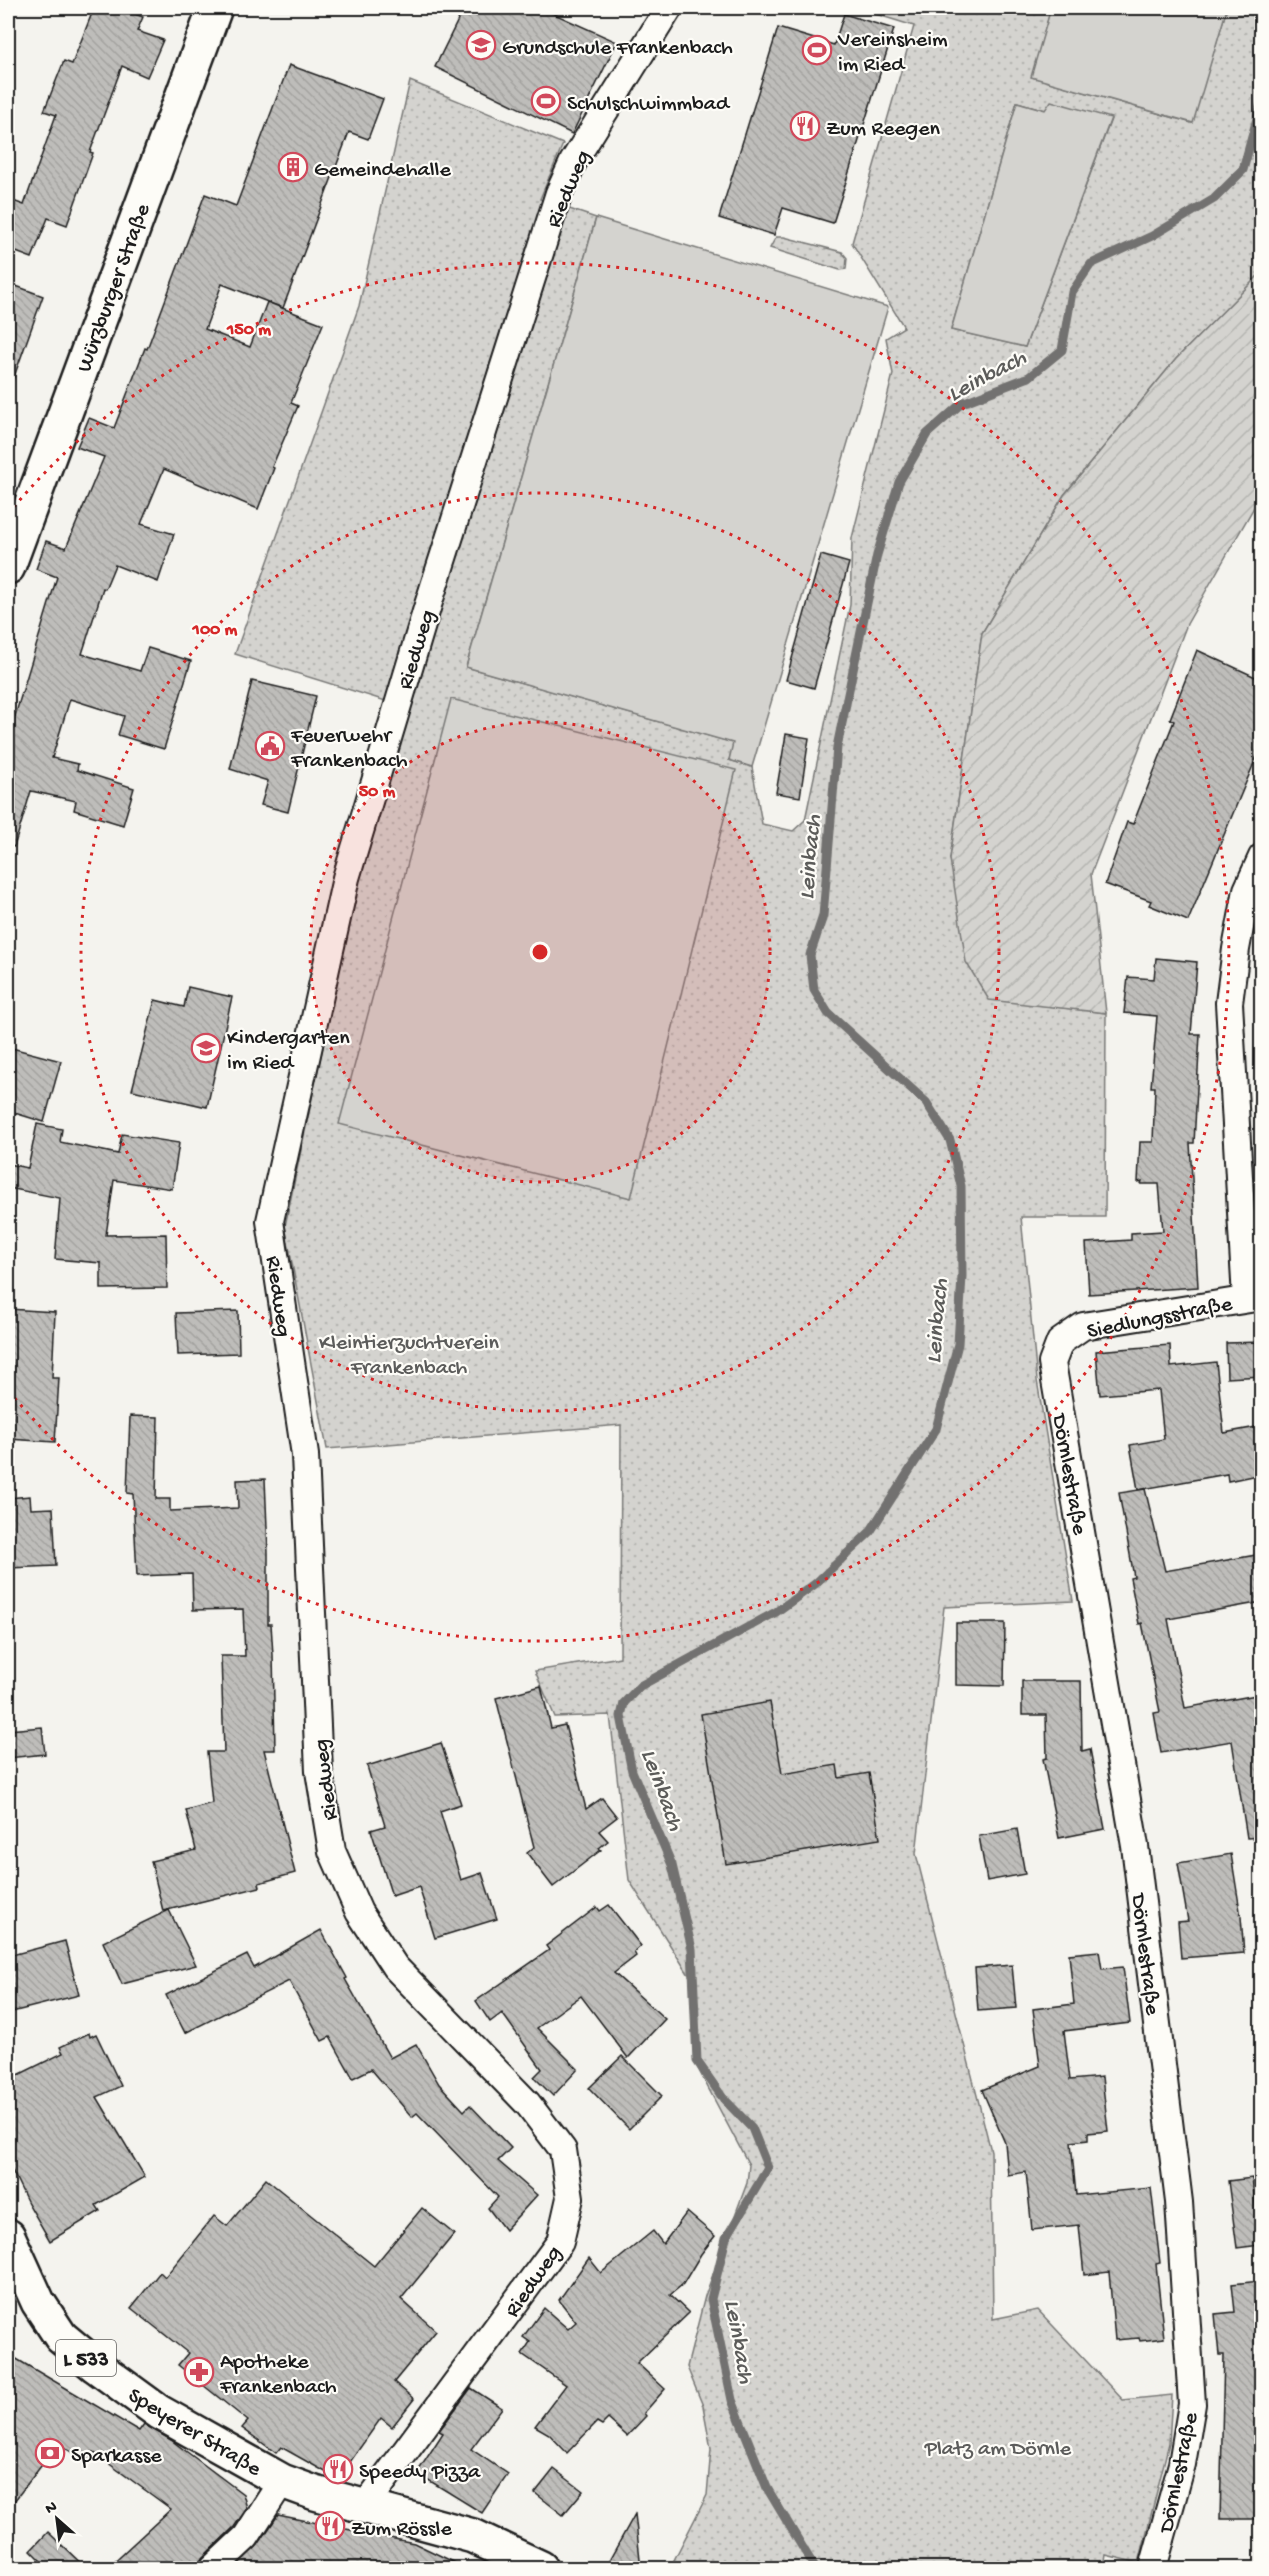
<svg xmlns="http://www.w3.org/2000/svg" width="1269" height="2576" font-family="'Gochi Hand',sans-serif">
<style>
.grass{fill:url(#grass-dots);stroke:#787876;stroke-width:1.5;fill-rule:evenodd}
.garden{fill:url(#garden-furrows);stroke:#787876;stroke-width:1.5}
.pitch{fill:#d4d3cf;stroke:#787876;stroke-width:1.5}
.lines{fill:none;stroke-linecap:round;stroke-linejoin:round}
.stream{stroke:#72716f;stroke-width:9}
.building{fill:url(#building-back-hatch);stroke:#1c1c1c;stroke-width:1.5}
.street-casing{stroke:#1c1c1c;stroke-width:30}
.secondary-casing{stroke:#1c1c1c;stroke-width:38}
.primary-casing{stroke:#1c1c1c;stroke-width:38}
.street{stroke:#fdfcf7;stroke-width:26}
.secondary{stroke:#fdfcf7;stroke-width:33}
.primary{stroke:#fdfcf7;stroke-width:33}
.ring{fill:none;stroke:#d62828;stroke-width:3;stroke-dasharray:3 6}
.labels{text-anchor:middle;stroke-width:4.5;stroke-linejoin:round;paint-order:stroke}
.shield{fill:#fdfcf7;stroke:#605f5e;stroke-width:1.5}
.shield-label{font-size:21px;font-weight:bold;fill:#1c1c1c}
.poi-label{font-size:22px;fill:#1c1c1c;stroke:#fdfcf7;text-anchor:start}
.street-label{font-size:22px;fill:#1c1c1c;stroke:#fdfcf7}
.park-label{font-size:22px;fill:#5c5c5b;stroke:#fdfcf7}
.water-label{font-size:24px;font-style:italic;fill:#5c5c5a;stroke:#fdfcf7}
.centre{fill:#d62828;stroke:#fdfcf7;stroke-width:3}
.ring-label{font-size:18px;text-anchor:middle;font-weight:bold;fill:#d62828;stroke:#fdfcf7;stroke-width:4.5;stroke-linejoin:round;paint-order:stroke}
</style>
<defs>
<pattern id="grass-dots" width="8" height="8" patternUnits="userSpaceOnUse" patternTransform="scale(1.5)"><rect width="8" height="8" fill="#d4d3cf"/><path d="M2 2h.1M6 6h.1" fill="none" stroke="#b5b5b1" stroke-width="1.8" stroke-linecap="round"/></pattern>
<pattern id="garden-furrows" width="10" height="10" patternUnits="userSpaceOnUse" patternTransform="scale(1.5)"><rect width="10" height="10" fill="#d4d3cf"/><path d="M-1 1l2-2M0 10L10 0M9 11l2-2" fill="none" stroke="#b5b5b1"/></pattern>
<pattern id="building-back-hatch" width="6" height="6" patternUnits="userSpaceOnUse" patternTransform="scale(1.5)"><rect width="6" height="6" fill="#bebdba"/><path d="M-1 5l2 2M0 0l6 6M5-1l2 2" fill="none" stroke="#a3a29f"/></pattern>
</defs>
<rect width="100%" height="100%" fill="#f4f3ee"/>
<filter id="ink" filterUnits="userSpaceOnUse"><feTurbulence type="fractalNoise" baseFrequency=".0167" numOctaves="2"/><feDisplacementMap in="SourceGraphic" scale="12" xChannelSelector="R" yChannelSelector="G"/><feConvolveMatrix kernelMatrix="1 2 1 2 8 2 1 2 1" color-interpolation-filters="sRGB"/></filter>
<g filter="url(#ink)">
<g class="grass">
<path d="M856,8H1051L1032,77L1192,123L1227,8H1261V273L1176,359L1064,495L982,633L950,859L989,999L1106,1013L1105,1217H1021L1037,1380L1073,1601L944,1607L916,1854L991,2151L993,2319L1038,2310L1123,2400L1172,2395L1169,2443L1139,2563L1106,2555L1104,2568H670L707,2495L711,2449L703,2406L687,2367L705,2296L747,2183L749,2165L695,2063L694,1983L629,1880L610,1715L555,1717L535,1671L620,1657L621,1425L327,1449L285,1226L358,881L405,707L235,654L359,306L410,81L563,144L540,199L596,218L466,667L734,743L729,760L752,767L762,824L793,831L805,820L850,605L852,538L893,374L886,338L904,327L852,243L914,26ZM1017,102L1046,110L1111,119L1025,347L951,330Z"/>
<polygon points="776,237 784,237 842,252 847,258 846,269 840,270 770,248"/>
</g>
<polygon class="garden" points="1261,273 1261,495 1187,624 1091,874 1106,1013 989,1000 966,962 950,859 982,633 1064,495 1176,359"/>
<g class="pitch">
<polygon points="1051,8 1227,8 1193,123 1031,77"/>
<polygon points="1051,101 1111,118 1025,347 951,330 1017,102 1045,110"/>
<polygon points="596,218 888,307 752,767 729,760 733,743 466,667"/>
<polygon points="451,699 736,770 631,1198 339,1124"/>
</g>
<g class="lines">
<polyline class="stream" points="815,2568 767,2488 732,2400 711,2299 726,2238 768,2168 752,2128 723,2098 697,2061 692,1949 672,1865 632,1771 621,1716 624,1703 640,1686 776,1612 815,1584 870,1532 936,1429 958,1344 962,1276 961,1186 950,1140 926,1102 828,1013 814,990 810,955 823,916 837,747 877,555 899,482 927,434 962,403 1029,377 1062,350 1072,292 1091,264 1152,236 1214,199 1243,170 1262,100"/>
</g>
<g class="building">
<polygon points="94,8 119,8 143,17 137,31 163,40 147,77 122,66 90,152 93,153 67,225 48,218 32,258 8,249 8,199 24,205 56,115 44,111 64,61 72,64"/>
<polygon points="464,8 541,8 617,42 572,134 435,67"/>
<polygon points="844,14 894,29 833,223 783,208 774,235 719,218 778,28 834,45"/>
<polygon points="289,65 383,99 368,139 349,132 283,308 222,284 205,329 250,347 267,302 323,324 291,403 298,406 272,467 274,468 258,509 164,469 141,524 174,534 158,582 115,565 105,589 103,588 82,654 140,671 148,648 191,661 164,749 118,735 124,716 70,699 52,758 78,764 77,770 134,788 123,825 74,810 76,801 31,791 14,847 8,846 8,739 57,577 36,569 46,541 66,548 104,457 77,447 89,418 114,428 145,348 147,349 205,194 236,206"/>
<polygon points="8,283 43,296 11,385 8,384"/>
<polygon points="821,555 849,563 814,688 786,680"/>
<polygon points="1197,650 1262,680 1262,744 1188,921 1149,905 1151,901 1105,884 1127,822 1133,824 1174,721 1170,719"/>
<polygon points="252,681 316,696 288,812 261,805 268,781 230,769"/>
<polygon points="786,734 809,738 800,797 776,793"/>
<polygon points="1156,958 1197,962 1191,1034 1200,1034 1194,1143 1190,1143 1198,1287 1089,1294 1086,1243 1131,1240 1131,1233 1163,1231 1159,1184 1141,1184 1142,1181 1138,1182 1140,1142 1153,1142 1155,1087 1151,1087 1157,1016 1124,1013 1128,977 1154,979"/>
<polygon points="188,987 232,997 207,1107 132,1090 155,1000 184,1007"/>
<polygon points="8,1047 61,1061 44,1122 8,1111"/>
<polygon points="37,1124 62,1129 60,1142 118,1154 122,1134 179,1143 172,1189 114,1180 106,1235 166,1234 167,1288 101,1289 101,1263 55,1259 60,1198 8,1188 8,1164 28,1168"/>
<polygon points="8,1309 55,1312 52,1378 59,1378 55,1442 8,1439"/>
<polygon points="238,1311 239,1353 178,1355 176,1313"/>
<polygon points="1262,1342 1262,1376 1227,1378 1226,1343"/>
<polygon points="1170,1345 1171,1367 1216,1362 1224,1433 1262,1426 1262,1474 1228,1481 1227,1474 1138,1490 1130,1445 1164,1439 1159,1390 1100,1395 1096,1351"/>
<polygon points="130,1416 158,1417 156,1499 170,1499 170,1511 238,1508 237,1480 265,1479 268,1553 268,1624 271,1624 273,1655 275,1750 264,1750 295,1873 259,1883 260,1887 163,1911 151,1861 196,1850 186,1810 212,1803 207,1752 224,1752 221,1656 245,1656 243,1609 193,1610 192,1574 137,1576 133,1494 127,1493"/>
<polygon points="1145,1489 1165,1571 1262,1554 1262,1602 1168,1619 1185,1708 1262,1694 1262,1837 1247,1838 1232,1741 1161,1753 1154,1713 1160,1712 1142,1623 1139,1624 1130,1578 1134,1577 1119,1493"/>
<polygon points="30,1496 31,1509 53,1508 56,1566 9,1568 8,1498"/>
<polygon points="956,1623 1005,1623 1004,1686 956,1685"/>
<polygon points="1022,1681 1081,1681 1082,1751 1090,1749 1105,1829 1059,1838 1043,1759 1047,1758 1046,1715 1022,1715"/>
<polygon points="541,1686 551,1728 565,1725 586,1809 602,1798 617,1817 599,1831 608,1841 599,1848 601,1850 553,1887 527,1853 534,1847 496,1698"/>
<polygon points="770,1702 782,1774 837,1765 839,1778 869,1773 880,1839 726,1864 701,1714"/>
<polygon points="42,1727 45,1754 8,1758 8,1730"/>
<polygon points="441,1743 461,1804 440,1811 461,1880 482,1873 497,1919 435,1938 419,1887 392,1896 371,1830 385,1826 367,1766"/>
<polygon points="1017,1829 1025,1874 987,1881 979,1836"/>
<polygon points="1231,1854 1241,1917 1244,1953 1181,1958 1178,1922 1188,1921 1178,1863"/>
<polygon points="609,1905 641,1946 634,1952 636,1956 614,1973 665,2019 628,2058 581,1996 537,2028 578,2069 553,2096 534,2077 542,2069 502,2013 490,2022 476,2001 549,1950 546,1946 597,1907 600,1911"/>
<polygon points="169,1910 196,1965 122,1984 103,1942"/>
<polygon points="321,1930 347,1978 345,1979 390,2058 416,2044 439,2084 464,2111 470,2105 511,2148 498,2161 537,2195 505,2230 488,2208 498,2197 417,2113 412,2117 371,2069 353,2078 330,2037 322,2041 289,1981 185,2033 166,1995 247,1955 254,1968"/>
<polygon points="65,1941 79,1995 8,2013 8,1956"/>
<polygon points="1099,1951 1102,1969 1123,1967 1130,2023 1064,2031 1070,2080 1102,2077 1108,2131 1088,2133 1088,2140 1071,2142 1076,2195 1151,2188 1160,2263 1156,2264 1164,2338 1140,2341 1139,2338 1115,2340 1109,2272 1084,2275 1079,2225 1032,2230 1026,2172 1008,2175 1005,2143 982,2090 1040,2066 1033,2009 1074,2004 1069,1954"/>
<polygon points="1012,1965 1016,2008 978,2011 975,1968"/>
<polygon points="89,2033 90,2037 96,2034 121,2086 97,2097 145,2177 96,2205 100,2211 50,2241 28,2203 8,2162 8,2080 63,2053 60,2047"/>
<polygon points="622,2056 662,2096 629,2129 589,2088"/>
<polygon points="1252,2178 1260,2245 1237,2248 1228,2181"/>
<polygon points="266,2179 374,2266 422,2208 454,2234 401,2299 436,2331 394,2382 414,2399 392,2427 381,2418 338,2479 281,2447 276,2453 242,2428 248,2421 178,2365 188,2353 131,2308 160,2272 165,2277 214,2216 227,2226"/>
<polygon points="687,2212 715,2236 701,2254 683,2284 670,2295 689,2313 637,2363 665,2389 644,2413 646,2416 627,2436 608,2419 602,2425 597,2422 567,2453 549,2434 535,2426 566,2385 522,2354 530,2342 523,2337 544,2308 568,2329 576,2322 559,2300 589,2258 601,2273 653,2231 663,2244"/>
<polygon points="1260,2281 1262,2519 1220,2519 1224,2355 1219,2355 1215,2314 1235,2312 1232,2284"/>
<polygon points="8,2354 139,2431 144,2424 171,2440 243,2494 247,2508 234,2527 202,2558 198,2568 107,2568 171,2509 93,2452 87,2461 58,2444 8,2509"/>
<polygon points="471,2388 502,2408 471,2449 508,2474 482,2513 417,2473 443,2433 439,2431"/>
<polygon points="554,2469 583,2491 563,2515 535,2493"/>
<polygon points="635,2514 641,2568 605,2568"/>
<polygon points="278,2515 414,2543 466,2568 234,2568 258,2545"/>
<polygon points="48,2532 86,2568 49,2568 31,2550"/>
</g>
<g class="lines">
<g class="street-casing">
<g id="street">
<polyline points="1246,1299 1229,1003 1236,949 1247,890 1262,857"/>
<polyline points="365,2506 560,2242 570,2198 563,2150 528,2104 395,1967 359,1912 332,1851 319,1771 305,1455 270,1221 346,878 428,605 559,193 573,162 669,8"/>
<polyline points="213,2568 246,2537 282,2481"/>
<polyline points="1153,2568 1182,2464 1192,2404 1179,2202 1135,1846 1052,1363 1060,1342 1083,1326 1262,1297"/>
</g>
</g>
<g class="secondary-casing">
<polyline id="secondary" points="8,567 215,8"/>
</g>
<g class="primary-casing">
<polyline id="primary" points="8,2236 38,2302 61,2337 96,2366 159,2412 282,2481 315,2493 473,2536 541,2568"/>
</g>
<use href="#street" class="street"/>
<use href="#secondary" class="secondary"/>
<use href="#primary" class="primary"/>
</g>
</g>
<circle cx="540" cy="952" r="230" fill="#d62828" fill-opacity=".12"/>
<g class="ring">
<circle cx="540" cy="952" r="230"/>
<circle cx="540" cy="952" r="459"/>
<path d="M8 514A689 689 0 1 1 8 1390"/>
</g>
<defs>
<g id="school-ring" transform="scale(1.5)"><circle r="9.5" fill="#fdfcf7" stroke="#d1495b" stroke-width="1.5"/><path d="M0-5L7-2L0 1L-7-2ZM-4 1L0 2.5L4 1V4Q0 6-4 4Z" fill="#d1495b"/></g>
<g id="stadium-ring" transform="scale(1.5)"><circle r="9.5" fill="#fdfcf7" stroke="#d1495b" stroke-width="1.5"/><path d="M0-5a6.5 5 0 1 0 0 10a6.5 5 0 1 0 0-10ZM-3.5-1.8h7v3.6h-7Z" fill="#d1495b"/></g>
<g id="restaurant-ring" transform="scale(1.5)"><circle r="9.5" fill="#fdfcf7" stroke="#d1495b" stroke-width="1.5"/><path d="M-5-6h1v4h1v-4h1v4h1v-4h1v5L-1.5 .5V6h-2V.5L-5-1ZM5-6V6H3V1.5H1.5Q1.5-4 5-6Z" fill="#d1495b"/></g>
<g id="building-ring" transform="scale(1.5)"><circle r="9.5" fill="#fdfcf7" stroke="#d1495b" stroke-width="1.5"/><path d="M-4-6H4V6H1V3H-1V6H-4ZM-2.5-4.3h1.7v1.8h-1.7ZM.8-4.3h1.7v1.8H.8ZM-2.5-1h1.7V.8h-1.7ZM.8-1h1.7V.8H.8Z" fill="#d1495b"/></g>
<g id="civic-ring" transform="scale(1.5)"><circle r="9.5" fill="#fdfcf7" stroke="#d1495b" stroke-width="1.5"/><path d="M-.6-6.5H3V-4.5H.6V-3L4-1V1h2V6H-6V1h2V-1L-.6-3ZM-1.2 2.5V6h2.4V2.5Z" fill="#d1495b"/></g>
<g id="pharmacy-ring" transform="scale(1.5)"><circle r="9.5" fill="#fdfcf7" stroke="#d1495b" stroke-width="1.5"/><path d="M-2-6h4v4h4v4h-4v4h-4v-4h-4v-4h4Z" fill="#d1495b"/></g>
<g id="bank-ring" transform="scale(1.5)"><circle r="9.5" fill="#fdfcf7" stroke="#d1495b" stroke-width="1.5"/><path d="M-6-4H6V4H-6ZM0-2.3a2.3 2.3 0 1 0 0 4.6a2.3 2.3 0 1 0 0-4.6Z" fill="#d1495b"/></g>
</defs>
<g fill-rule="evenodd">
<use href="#school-ring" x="481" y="45"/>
<use href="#stadium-ring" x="817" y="50"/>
<use href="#stadium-ring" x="546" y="101"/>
<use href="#restaurant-ring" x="805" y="126"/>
<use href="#building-ring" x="293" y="167"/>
<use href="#civic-ring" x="270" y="746"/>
<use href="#school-ring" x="206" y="1048"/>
<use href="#pharmacy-ring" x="199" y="2372"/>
<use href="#bank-ring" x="50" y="2453"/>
<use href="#restaurant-ring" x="338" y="2469"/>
<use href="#restaurant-ring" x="330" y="2526"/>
</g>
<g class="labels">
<rect class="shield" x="56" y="2340" width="60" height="36" rx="4.5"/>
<g class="shield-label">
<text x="86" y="2365">L 533</text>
</g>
<g class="poi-label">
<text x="838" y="45">Vereinsheim<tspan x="838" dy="25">im Ried</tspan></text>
<text x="502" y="53">Grundschule Frankenbach</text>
<text x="567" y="109">Schulschwimmbad</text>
<text x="826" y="134">Zum Reegen</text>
<text x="314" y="175">Gemeindehalle</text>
<text x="291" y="741">Feuerwehr<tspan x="291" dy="25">Frankenbach</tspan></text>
<text x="227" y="1043">Kindergarten<tspan x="227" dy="25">im Ried</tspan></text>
<text x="220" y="2367">Apotheke<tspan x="220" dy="25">Frankenbach</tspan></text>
<text x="71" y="2461">Sparkasse</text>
<text x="359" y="2477">Speedy Pizza</text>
<text x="351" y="2534">Zum Rössle</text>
</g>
<g class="street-label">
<text transform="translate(566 188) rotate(-67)" y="8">Riedweg</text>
<text transform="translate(111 287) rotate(-70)" y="8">Würzburger Straße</text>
<text transform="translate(414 649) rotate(-73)" y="8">Riedweg</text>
<text transform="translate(281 1296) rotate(82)" y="8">Riedweg</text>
<text transform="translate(1159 1315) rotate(-11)" y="8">Siedlungsstraße</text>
<text transform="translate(1072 1474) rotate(80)" y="8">Dörnlestraße</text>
<text transform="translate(323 1780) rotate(-97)" y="8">Riedweg</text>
<text transform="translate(1148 1954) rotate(83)" y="8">Dörnlestraße</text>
<text transform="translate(531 2280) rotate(-55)" y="8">Riedweg</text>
<text transform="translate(196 2430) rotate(31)" y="8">Speyerer Straße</text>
<text transform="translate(1176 2472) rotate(-78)" y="8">Dörnlestraße</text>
</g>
<g class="park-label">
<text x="409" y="1348">Kleintierzuchtverein<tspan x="409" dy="25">Frankenbach</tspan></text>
<text x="998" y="2454">Platz am Dörnle</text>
</g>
<g class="water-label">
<text transform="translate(986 374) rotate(-28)" y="8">Leinbach</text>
<text transform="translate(808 857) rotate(-85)" y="8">Leinbach</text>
<text transform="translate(935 1321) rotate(-85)" y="8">Leinbach</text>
<text transform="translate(664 1789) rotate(70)" y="8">Leinbach</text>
<text transform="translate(741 2341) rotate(80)" y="8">Leinbach</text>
</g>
</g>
<circle cx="540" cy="952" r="9" class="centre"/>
<g class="ring-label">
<text x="249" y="334">150 m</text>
<text x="215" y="634">100 m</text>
<text x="377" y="796">50 m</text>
</g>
<rect width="1269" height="2576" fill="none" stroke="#fdfcf7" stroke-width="30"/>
<rect x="15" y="15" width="1239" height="2546" fill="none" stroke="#1c1c1c" stroke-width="2" filter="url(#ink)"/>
<g transform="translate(57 2519) rotate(332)" stroke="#fdfcf7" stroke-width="4.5" paint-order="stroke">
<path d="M0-4.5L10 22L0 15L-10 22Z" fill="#1c1c1c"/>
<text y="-9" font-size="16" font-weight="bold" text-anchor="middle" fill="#1c1c1c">N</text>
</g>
</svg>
